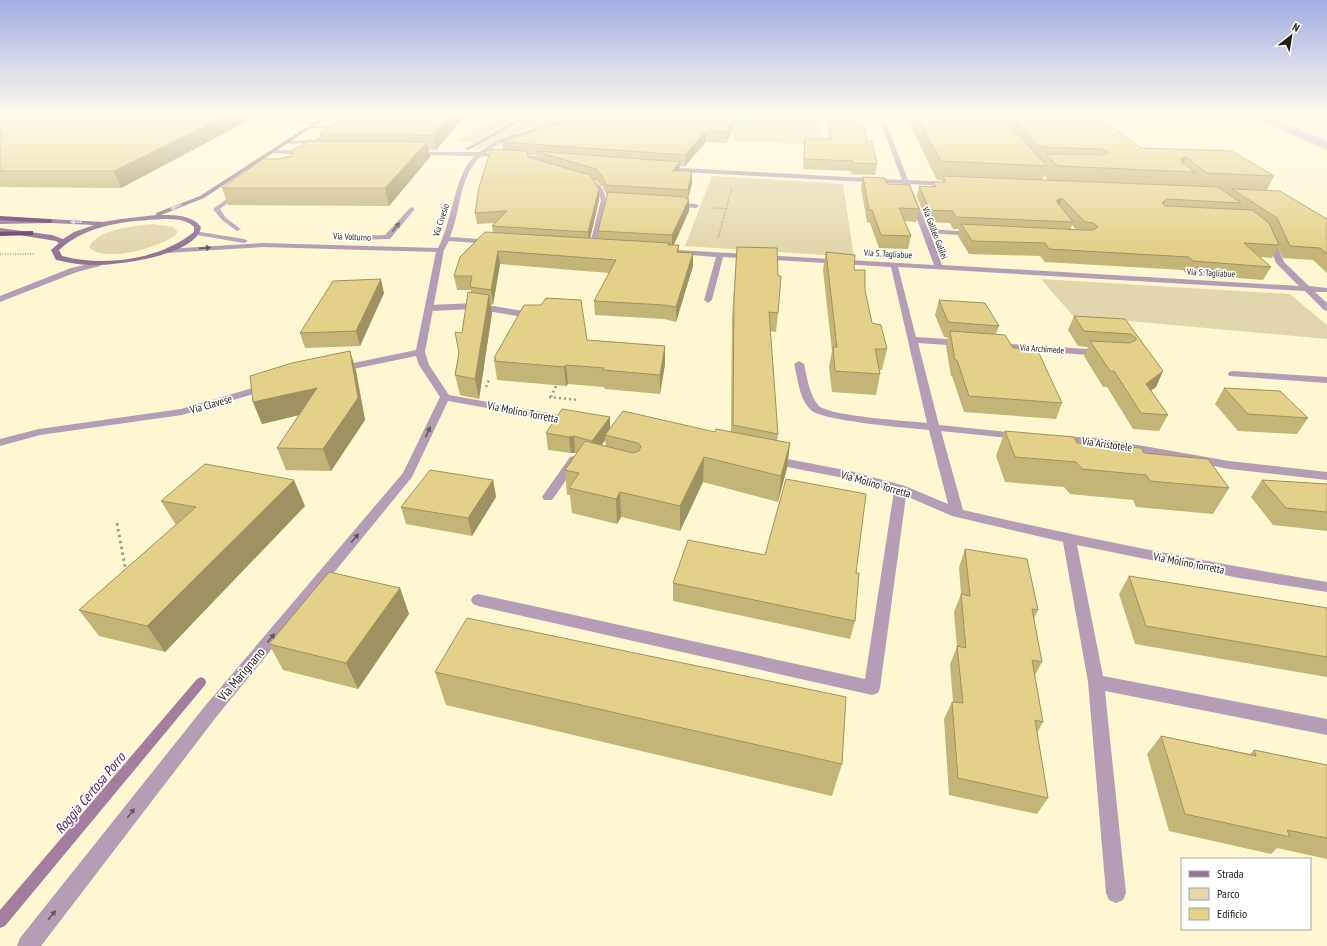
<svg xmlns="http://www.w3.org/2000/svg" width="1327" height="946" font-family="'PT Sans Narrow',sans-serif">
<style>
.green{fill:#e1d7ac}
.lines{fill:none;stroke-linecap:round;stroke-linejoin:round}
.stream{fill:#a37e9f;fill-rule:evenodd}
.canal{fill:#daa6db;fill-rule:evenodd}
.path-far2{stroke:#a49d83;stroke-width:1.5;stroke-dasharray:1 1.5;stroke-linecap:butt}
.path-far1{stroke:#a49d83;stroke-width:2.5;stroke-dasharray:2 3;stroke-linecap:butt}
.path{stroke:#a49d83;stroke-width:3;stroke-dasharray:2.5 3.5;stroke-linecap:butt}
.lane{fill:#b59eb5;fill-rule:evenodd}
.street{fill:#b59eb5;fill-rule:evenodd}
.secondary{fill:#947395;fill-rule:evenodd}
.highway{fill:#683a69;fill-rule:evenodd}
.wall{fill:#c3b477;fill-rule:evenodd}
.shaded-wall{fill:#9f9261}
.building{fill:#e3d18a;stroke:#9f9261}
.oneway{fill:#daceda}
.oneway2{fill:#65595c}
.labels{text-anchor:middle;stroke-width:3.5;stroke-linejoin:round;paint-order:stroke}
.far-street-label{font-size:9px;fill:#232013;stroke:#fff}
.street-label{font-size:11px;fill:#232013;stroke:#fff}
.near-street-label{font-size:13px;fill:#232013;stroke:#fff}
.near-water-label{font-size:14px;font-style:italic;fill:#541757;stroke:#fff}
</style>
<rect width="100%" height="100%" fill="#fff6d2"/>
<g class="green">
<polygon points="503,115 574,115 524,130 482,149 462,148 472,143 455,141"/>
<polygon points="654,115 817,115 825,145 733,141 733,136 707,134"/>
<polygon points="712,176 843,184 854,257 685,246"/>
<path d="M153,224L173,227L177,231L176,235C160,247 104,264 89,247C98,229 135,226 153,224Z"/>
<polygon points="1041,279 1290,294 1327,325 1327,339 1073,316"/>
</g>
<g class="lines">
<g class="stream">
<polygon points="527,115 531,115 468,150 465,149"/>
<polygon points="201,677 205,679 206,682 205,685 5,926 0,928 0,910 197,679"/>
</g>
<polygon class="canal" points="1250,115 1265,115 1327,141 1327,150 1251,117"/>
<g class="path-far2">
<polyline points="712,208 726,209 718,239"/>
<polyline points="726,209 732,188"/>
<polyline points="0,254 35,254"/>
</g>
<g class="path-far1">
<polyline points="486,387 489,380"/>
<polyline points="549,397 578,400"/>
<polyline points="551,397 556,386"/>
</g>
<polyline class="path" points="117,523 126,572"/>
<g class="lane">
<polygon points="293,115 298,115 297,118 299,120 317,124 315,125 296,122 292,118"/>
<polygon points="309,126 337,126 339,127 318,143 285,144 285,142 287,141 315,140 332,128 311,128"/>
<polygon points="239,190 241,191 241,193 220,209 226,218 239,228 241,229 237,231 222,220 213,209"/>
<polygon points="412,207 414,208 414,210 390,239 349,240 345,238 349,236 385,235 410,208"/>
<polygon points="475,303 535,313 539,316 535,319 475,309 429,311 425,308 429,305"/>
</g>
<g class="street">
<path d="M575,115H583C552,131 513,130 486,153L552,157L555,159L554,160L482,156C459,174 461,211 450,237L493,240L497,242L493,244L449,241L444,250L425,352L429,365L449,395L571,417L576,420L571,423L448,401L412,477L217,716L41,946H17L20,938L205,706L403,473L440,397L419,365L416,356L339,372L334,369L339,366L416,350L436,252L263,247L166,253L162,251L166,249L263,243L438,248C452,223 455,171 475,156L413,155L410,153L411,152H479L499,140L516,134Z"/>
<path d="M878,115H883L908,180L949,182L952,184L949,186L910,184L928,229L973,232L977,234L973,236L930,233L942,265L1299,286L1276,263L1266,237L1270,235L1274,237L1284,262L1309,286L1327,288V292H1315L1327,303V311L1324,310L1305,291L898,267L916,337L962,340L967,343L962,346L918,343L939,425L1019,433L1025,436L1019,439L941,431L963,510C1083,538 1205,562 1327,582V592L1239,578L1077,545L1103,676L1327,719V735L1105,691L1126,893L1123,900L1116,903L1109,900L1106,893L1088,682L1063,542L952,516L906,496L880,688L878,693L872,695L478,606L473,604L471,600L473,596L478,594L865,679L894,491L849,479L772,464L768,463L766,460L768,457L772,456L850,471L905,486L948,504L929,430C909,428 822,421 811,410C799,399 798,379 794,364L799,361L804,364C807,377 809,394 818,405C826,416 909,421 927,423L891,267L723,257L712,300L708,303L704,300L716,257L677,254L673,252L677,250L934,265L904,184L664,171L661,169L664,167L902,180Z"/>
<polygon points="272,150 306,151 309,153 306,155 270,153 270,151"/>
<path d="M582,178C587,179 593,180 597,183C615,195 601,230 597,248L593,250L589,248L601,200L596,189L592,184L580,181V179Z"/>
<polygon points="673,203 696,204 699,206 696,208 671,206 671,204"/>
<polygon points="194,231 244,239 248,241 244,243 197,235 193,233"/>
<polygon points="97,262 101,264 100,266 77,272 0,302 0,296 71,268"/>
<polygon points="996,343 1102,350 1107,353 1102,356 993,348 991,346"/>
<polygon points="1233,371 1327,377 1327,383 1229,376 1228,374 1229,372"/>
<polygon points="266,384 270,385 271,387 270,389 182,415 40,435 0,446 0,439 39,429 181,409"/>
<polygon points="1059,436 1098,438 1229,461 1327,472 1327,480 1229,469 1098,444 1055,441 1053,439 1055,437"/>
<polygon points="574,456 578,457 580,460 552,500 544,500 542,497 544,494 570,457"/>
</g>
<path class="secondary" d="M325,115H331L204,198L161,215C176,215 192,215 201,227C197,256 114,266 90,265C78,265 68,262 56,260L51,250L59,243L56,241L0,232V228L52,235L63,239L74,232L94,225L50,223L0,224V220L50,219L103,222L121,219L156,215V213L200,196ZM164,219C175,219 186,219 194,227V232C159,260 105,267 62,256L59,250C87,224 127,221 164,219Z"/>
<g class="highway">
<polygon points="0,216 50,219 53,221 50,223 0,220"/>
<polygon points="30,231 33,231 33,235 0,236 0,232"/>
</g>
</g>
<g class="wall">
<polygon points="259,115 121,188 0,187 0,116"/>
<polygon points="349,115 467,115 457,125 436,150 428,150 430,157 389,206 228,205 222,188 278,159 292,156 291,151 321,141 319,134"/>
<path d="M739,115L726,143L706,142L685,166H680V171H692V183L688,199H689V211L674,245H679V252L693,266L676,322L664,319L595,315L594,301L609,273L500,264L493,305L491,304L492,313L479,399L460,395L455,375L462,333L471,292V290H457L454,276L493,232L492,226L495,223L477,224L475,213L503,149L502,142L541,131ZM528,155H536V159L528,157ZM593,180L596,181L603,187L607,196L598,231L599,238H590L599,200V189Z"/>
<polygon points="826,115 861,115 867,141 877,164 875,175 851,174 851,171 803,169 805,139 829,139"/>
<path d="M904,115H1097L1141,148L1274,176L1267,190L1327,219V273L1313,260L1283,258L1278,247L1272,258L1260,257L1271,267L1263,280L1187,274L1183,270L1045,262L1040,256L969,254L958,236L959,229H953L950,223L927,222L917,197L919,186L932,187L933,182H942V180H937L916,137ZM1044,175L1048,180H1042ZM1072,225L1076,230L1071,229Z"/>
<polygon points="863,177 887,184 919,209 916,222 904,221 911,236 908,249 879,248 870,223 867,222 861,188"/>
<path d="M737,247L778,313L776,332L770,331L778,434L777,441L790,443L787,468L778,502L703,482L680,531L621,517L617,524L572,513L570,495H567L565,470L577,453H571L548,450L546,433L610,417V428L731,432L732,318ZM605,440L606,446L602,445Z"/>
<polygon points="826,252 854,270 865,290 872,323 887,349 882,370 880,370 880,374 876,395 832,392 829,367 832,351 823,270"/>
<polygon points="384,293 360,346 305,348 300,333"/>
<polygon points="939,300 999,326 996,334 1013,348 1062,403 1056,419 964,412 952,376 951,376 946,346 948,338 944,337 935,315"/>
<polygon points="1074,316 1125,319 1163,371 1156,387 1151,390 1168,415 1159,431 1133,429 1107,387 1103,387 1084,356 1088,347 1078,346 1068,330"/>
<polygon points="587,340 665,346 665,364 660,394 605,389 604,387 568,384 566,386 497,380 494,358"/>
<polygon points="350,351 356,371 365,420 331,471 286,470 277,448 299,415 262,424 253,402"/>
<polygon points="1224,388 1308,418 1297,434 1238,431 1215,404"/>
<polygon points="1005,431 1144,453 1229,488 1213,514 1136,507 1133,500 1070,494 1064,487 1005,482 996,456"/>
<polygon points="493,480 496,497 472,536 406,524 401,507"/>
<polygon points="1262,480 1327,484 1327,531 1273,525 1251,497"/>
<polygon points="161,501 305,506 165,652 99,636 79,610 176,525"/>
<polygon points="965,549 1038,610 1034,619 1042,662 1035,675 1043,722 1037,733 1048,798 1037,814 949,795 944,719 952,702 953,702 950,664 957,647 954,612 961,594 959,567"/>
<polygon points="856,573 855,621 850,639 673,601 673,583"/>
<polygon points="1129,576 1327,608 1327,677 1135,644 1119,594"/>
<polygon points="400,588 409,614 358,689 283,670 269,644"/>
<polygon points="435,672 842,764 832,796 446,705"/>
<polygon points="1161,736 1250,754 1254,750 1327,765 1327,859 1277,848 1271,854 1169,831 1147,754"/>
</g>
<g class="shaded-wall">
<polygon points="228,115 259,115 121,188 114,171"/>
<polygon points="450,115 467,115 457,125 436,150 433,135"/>
<polygon points="735,115 739,115 726,143 727,132"/>
<polygon points="706,131 706,142 685,166 685,155"/>
<polygon points="427,142 430,157 389,206 385,188"/>
<polygon points="1186,157 1180,171 1181,158"/>
<polygon points="680,162 679,173 672,171"/>
<polygon points="692,171 692,183 687,202 688,190"/>
<polygon points="599,189 599,200 589,243 588,232"/>
<polygon points="686,197 686,206 689,199 689,211 672,248 672,235"/>
<polygon points="1062,198 1058,210 1053,212 1057,200"/>
<polygon points="1166,199 1161,210 1162,203"/>
<polygon points="498,251 500,264 493,305 491,290"/>
<polygon points="693,253 693,266 676,322 676,307"/>
<polygon points="381,279 384,293 360,346 356,331"/>
<polygon points="489,295 492,313 479,399 475,379"/>
<polygon points="665,346 665,364 660,394 660,375"/>
<polygon points="350,351 356,371 365,420 331,471 323,449"/>
<polygon points="566,365 568,384 566,386 564,367"/>
<polygon points="1163,371 1156,387 1138,400 1146,384"/>
<polygon points="317,388 324,409 262,424 253,402"/>
<polygon points="610,417 610,433 605,435 605,440 593,457 592,441"/>
<polygon points="574,436 575,453 571,453 569,437"/>
<polygon points="790,443 787,468 778,502 781,476"/>
<polygon points="704,457 703,482 680,531 680,506"/>
<polygon points="294,480 305,506 165,652 147,626"/>
<polygon points="493,480 496,497 472,536 468,518"/>
<polygon points="620,492 621,517 617,524 616,499"/>
<polygon points="400,588 409,614 358,689 346,663"/>
</g>
<g class="building">
<polygon points="2,115 228,115 114,171 0,171 0,116"/>
<polygon points="349,115 450,115 433,135 319,134"/>
<polygon points="577,115 657,116 735,115 727,132 706,131 685,155 502,142 535,130 541,131"/>
<polygon points="828,115 861,115 867,141 872,141 877,164 853,163 853,161 804,159 805,139 831,139"/>
<polygon points="916,115 1000,115 1047,166 941,161"/>
<polygon points="1010,115 1097,115 1141,148 1232,151 1274,176 1207,173 1186,157 1181,158 1181,162 1195,172 1058,166 1046,154 1104,155 1108,152 1103,149 1039,147"/>
<polygon points="308,141 427,142 385,188 222,188 263,159 278,159 292,156 293,153 291,151"/>
<polygon points="491,149 527,151 528,157 590,175 599,189 588,232 492,226 507,211 475,213 479,187"/>
<polygon points="535,151 680,162 672,171 692,171 688,190 606,185 602,176 596,169"/>
<polygon points="943,176 1218,187 1241,203 1166,199 1162,203 1166,206 1252,210 1269,223 1279,245 1244,243 1271,267 1193,261 1189,257 1049,249 1045,243 972,241 961,224 1082,230 1093,230 1098,227 1093,223 1085,222 1062,198 1057,200 1057,202 1073,222 956,217 953,211 930,210 919,186 936,187 933,182 946,182"/>
<polygon points="863,177 885,178 887,184 909,185 919,209 899,208 911,236 881,235 872,210 869,210"/>
<polygon points="1232,189 1280,191 1327,219 1327,254 1320,248 1290,246 1277,218"/>
<polygon points="608,192 686,197 686,199 689,199 672,235 598,231"/>
<polygon points="485,232 669,243 668,245 679,245 677,252 693,253 676,307 664,305 594,301 616,260 498,251 491,290 470,287 472,276 454,276 460,257"/>
<polygon points="737,247 777,248 778,276 781,276 778,313 769,312 778,434 733,425 734,299"/>
<polygon points="826,252 855,255 854,270 865,270 865,290 872,323 881,325 887,349 875,349 880,374 835,371 833,347 837,347"/>
<polygon points="381,279 356,331 300,333 333,281"/>
<polygon points="468,292 489,295 475,379 455,375 459,353 455,332 462,333"/>
<polygon points="546,298 581,300 587,340 665,346 660,375 603,370 604,368 566,365 564,367 494,361 496,359 494,358 524,305 541,305"/>
<polygon points="939,300 985,303 999,326 948,322"/>
<polygon points="1074,316 1125,319 1163,371 1146,384 1168,415 1141,413 1114,371 1110,371 1090,341 1130,343 1136,340 1136,338 1130,334 1084,331"/>
<polygon points="950,331 1005,335 1013,348 1037,349 1062,403 969,396 957,360 955,360"/>
<polygon points="350,351 358,398 323,449 277,448 317,388 253,402 250,376 292,363"/>
<polygon points="1224,388 1280,391 1308,418 1248,414"/>
<polygon points="562,409 610,417 592,441 574,436 569,437 546,433"/>
<polygon points="623,411 715,432 716,429 790,443 781,476 704,457 680,506 620,492 616,499 569,488 579,473 565,470 585,441 633,453 639,451 641,446 638,443 605,435"/>
<polygon points="1005,431 1074,437 1077,443 1141,448 1144,453 1208,459 1229,488 1150,481 1146,475 1082,469 1076,462 1015,457"/>
<polygon points="205,464 294,480 147,626 79,610 196,507 161,501"/>
<polygon points="430,470 493,480 468,518 401,507"/>
<polygon points="786,479 866,494 856,573 859,573 855,621 673,583 688,540 765,555"/>
<polygon points="1262,480 1327,484 1327,512 1286,508"/>
<polygon points="965,549 1027,559 1038,610 1032,609 1042,662 1032,660 1043,722 1035,720 1048,798 958,778 952,702 963,703 957,646 966,648 961,594 970,596"/>
<polygon points="329,572 400,588 346,663 269,644"/>
<polygon points="1129,576 1327,608 1327,657 1146,626"/>
<polygon points="467,618 846,697 842,764 435,672"/>
<polygon points="1161,736 1256,756 1254,750 1327,765 1327,838 1287,830 1290,837 1185,814"/>
</g>
<defs><path id="oneway-solid" d="M-6-.8H1V-3.2L6.5 0L1 3.2V.8H-6Z"/></defs>
<g class="oneway">
<use href="#oneway-solid" transform="translate(176 207) rotate(159)"/>
<use href="#oneway-solid" transform="translate(76 222) rotate(-177)"/>
</g>
<g class="oneway2">
<use href="#oneway-solid" transform="translate(396 227) rotate(-50)"/>
<use href="#oneway-solid" transform="translate(205 248) rotate(-4)"/>
<use href="#oneway-solid" transform="translate(428 432) rotate(-65)"/>
<use href="#oneway-solid" transform="translate(355 538) rotate(-50)"/>
<use href="#oneway-solid" transform="translate(271 638) rotate(-50)"/>
<use href="#oneway-solid" transform="translate(131 813) rotate(-52)"/>
<use href="#oneway-solid" transform="translate(52 915) rotate(-52)"/>
</g>
<linearGradient id="sky" x2="0" y2="1"><stop stop-color="#a2aee3"/><stop offset="0.46" stop-color="#fffbeb"/><stop offset="1" stop-color="#fffbeb" stop-opacity="0"/></linearGradient>
<rect width="1327" height="248" fill="url(#sky)"/>
<g class="labels">
<g class="far-street-label">
<text transform="translate(441 220) rotate(-72)" y="3">Via Civesio</text>
<text transform="translate(935 233) rotate(69)" y="3">Via Galileo Galilei</text>
<text transform="translate(352 237) rotate(2)" y="3">Via Volturno</text>
<text transform="translate(888 254) rotate(3)" y="3">Via S. Tagliabue</text>
<text transform="translate(1211 273) rotate(3)" y="3">Via S. Tagliabue</text>
<text transform="translate(1042 349) rotate(4)" y="3">Via Archimede</text>
</g>
<g class="street-label">
<text transform="translate(211 404) rotate(-16)" y="4">Via Clavese</text>
<text transform="translate(523 412) rotate(11)" y="4">Via Molino Torretta</text>
<text transform="translate(1107 444) rotate(8)" y="4">Via Aristotele</text>
<text transform="translate(876 484) rotate(16)" y="4">Via Molino Torretta</text>
<text transform="translate(1189 563) rotate(11)" y="4">Via Molino Torretta</text>
</g>
<g class="near-street-label">
<text transform="translate(241 674) rotate(-50)" y="5">Via Marignano</text>
</g>
<g class="near-water-label">
<text transform="translate(90 793) rotate(-50)" y="5">Roggia Certosa Porro</text>
</g>
</g>
<rect x="1181" y="858" width="130" height="72" fill="#ffffff" stroke="#a7a6a1"/>
<rect x="1189" y="871" width="20" height="6" fill="#947395" stroke="#a7a6a1"/>
<text x="1217" y="878" font-size="12" fill="#232013">Strada</text>
<rect x="1189" y="888" width="20" height="12" fill="#e1d7ac" stroke="#a7a6a1"/>
<text x="1217" y="898" font-size="12" fill="#232013">Parco</text>
<rect x="1189" y="908" width="20" height="12" fill="#e3d18a" stroke="#a7a6a1"/>
<text x="1217" y="918" font-size="12" fill="#232013">Edificio</text>
<g transform="translate(1291 36) rotate(30)" stroke="#ffffff" stroke-width="3" paint-order="stroke">
<path d="M0-3L7 15L0 10L-7 15Z" fill="#232013"/>
<text y="-6" font-size="11" font-weight="bold" text-anchor="middle" fill="#232013">N</text>
</g>
</svg>
